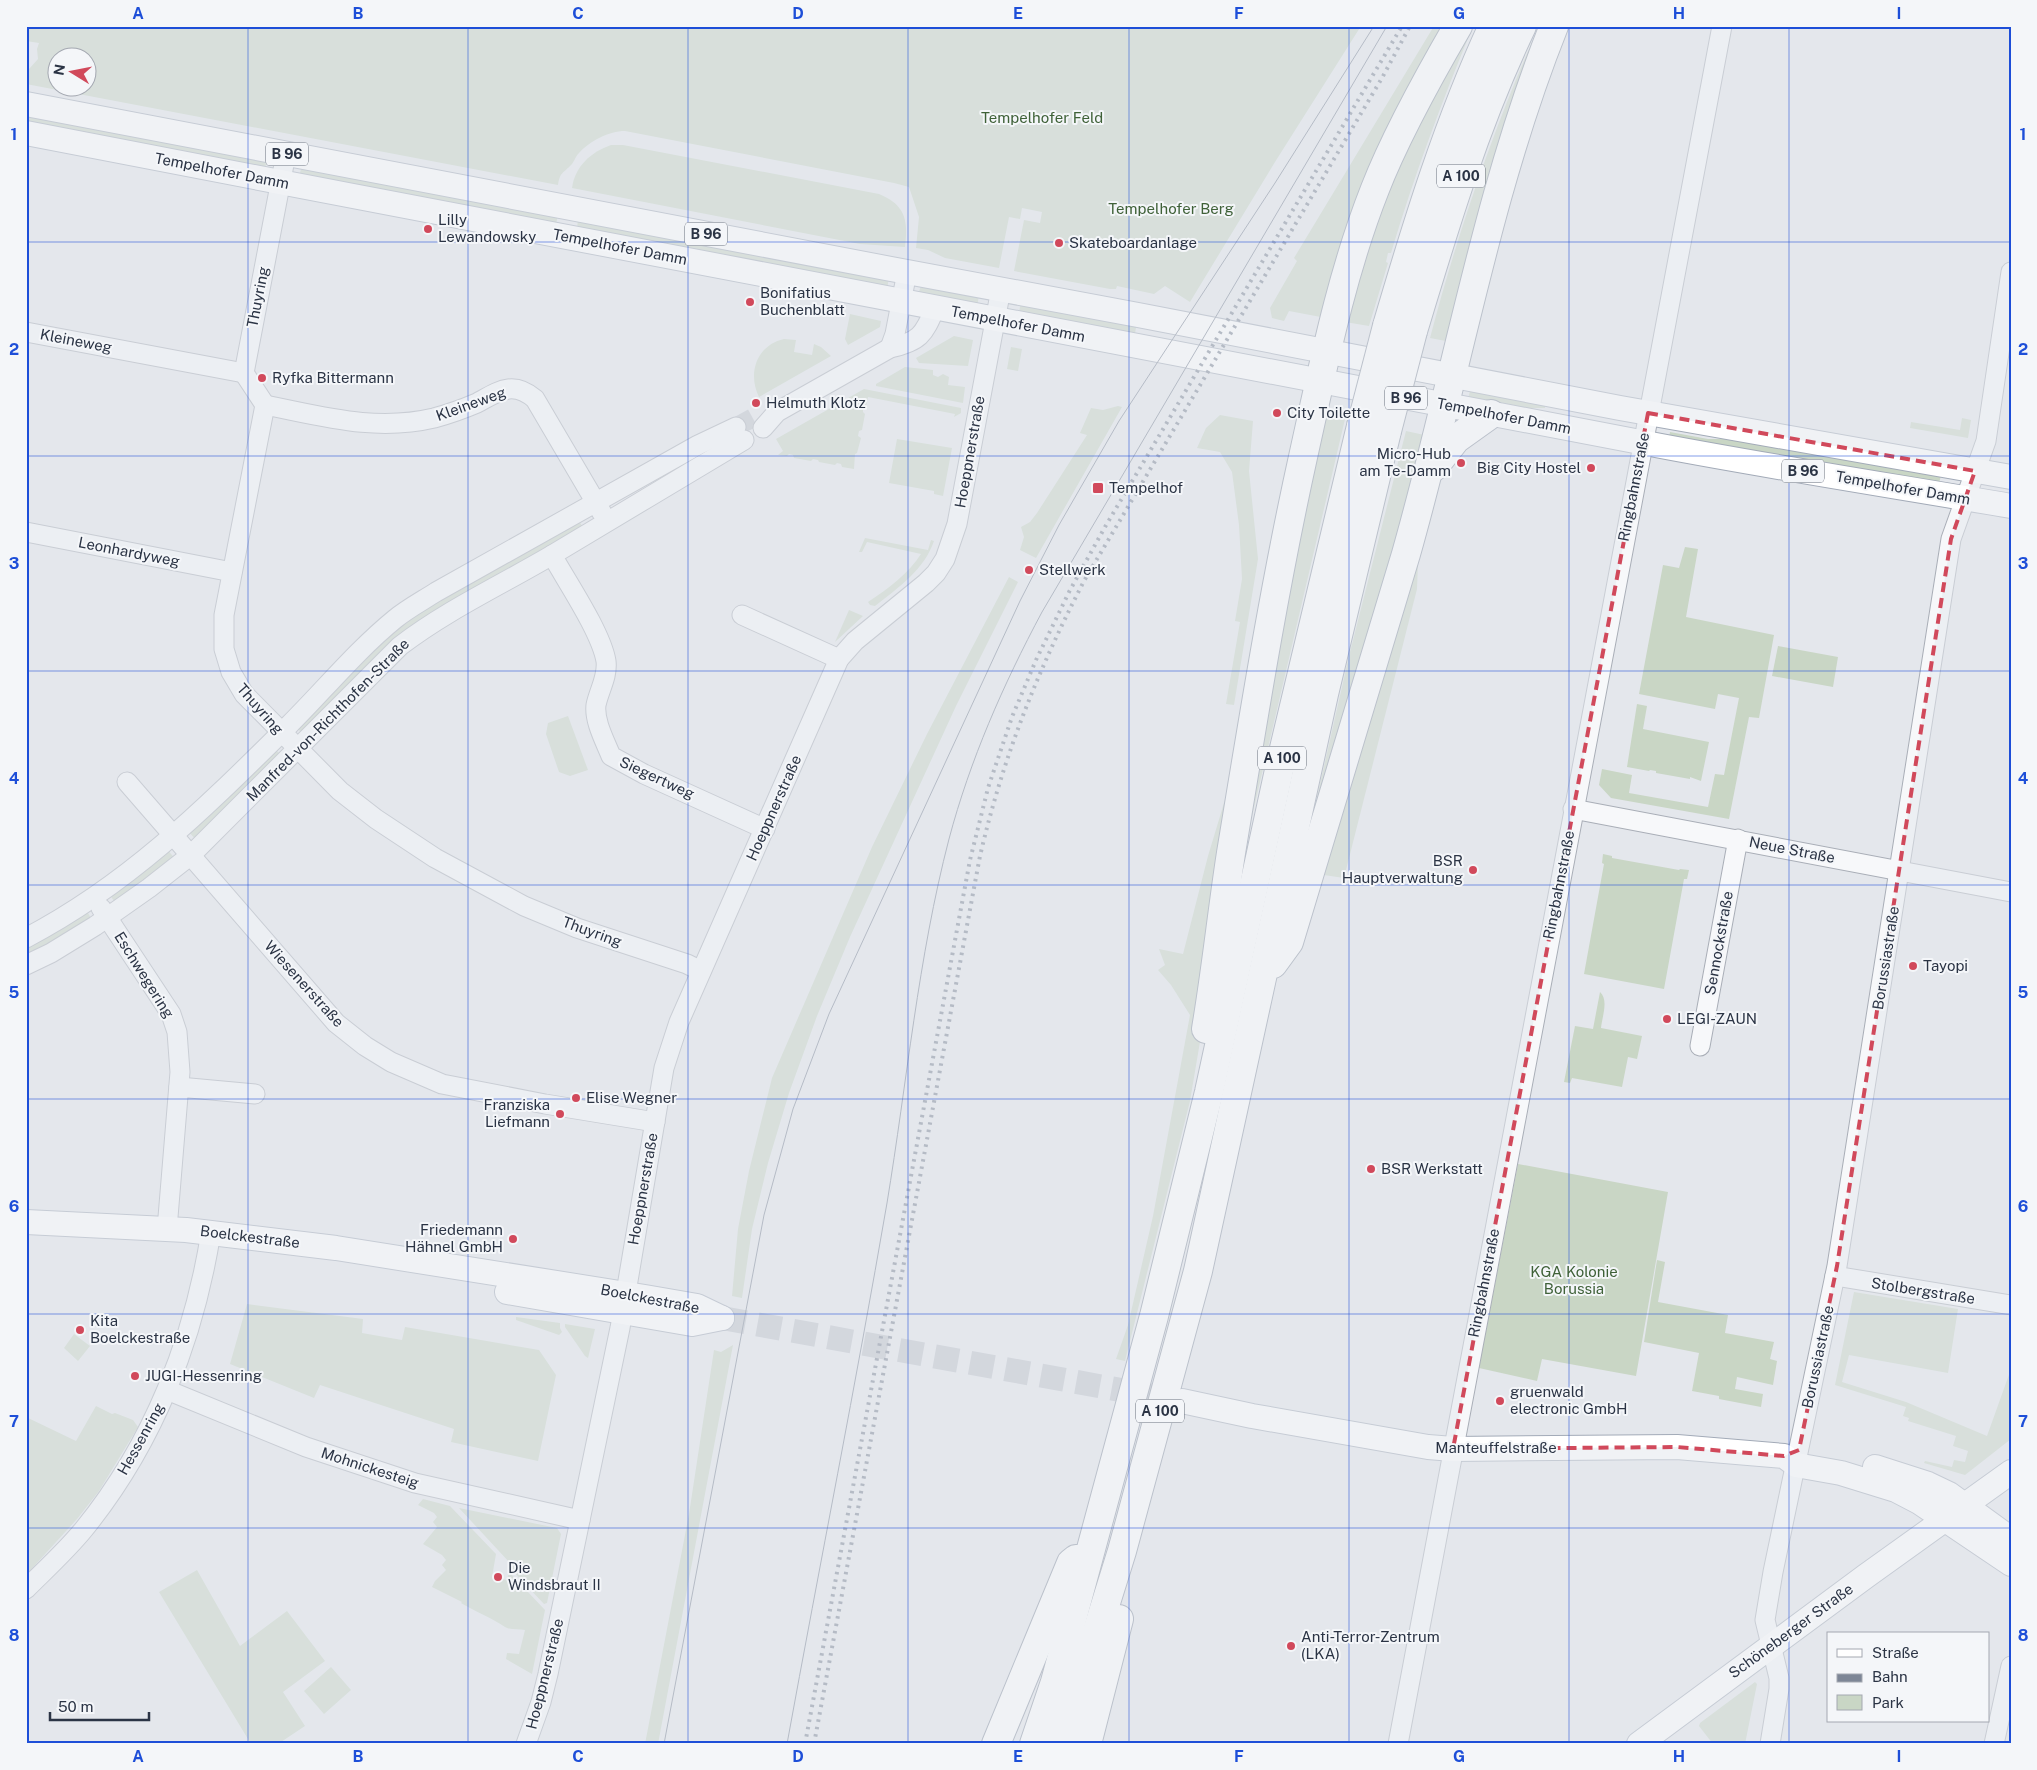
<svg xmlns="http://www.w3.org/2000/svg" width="2037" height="1770" font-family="'Public Sans',sans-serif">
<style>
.green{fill:#c9d6c5;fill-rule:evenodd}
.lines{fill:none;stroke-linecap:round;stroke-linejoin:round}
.minor-tunnel{stroke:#bfc3cb;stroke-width:19;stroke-dasharray:19 9;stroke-linecap:butt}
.major-tunnel{stroke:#bfc3cb;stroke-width:24;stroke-dasharray:24 12;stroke-linecap:butt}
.minor-casing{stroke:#a9aeb7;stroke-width:21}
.major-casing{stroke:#a3abb8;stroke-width:26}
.highway-casing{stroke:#8b94a3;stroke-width:30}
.minor{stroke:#f7f8fa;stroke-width:19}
.major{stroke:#fff;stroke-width:24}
.highway{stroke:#fff;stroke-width:28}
.tram{stroke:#7d8696;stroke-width:1}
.rail{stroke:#7d8696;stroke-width:4;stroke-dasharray:2.5 5;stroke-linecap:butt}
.highway-bridge-casing{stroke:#8b94a3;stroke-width:30;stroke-linecap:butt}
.highway-bridge{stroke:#fff;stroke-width:28}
.marked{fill:none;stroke:#d1495b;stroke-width:4;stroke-dasharray:10 6;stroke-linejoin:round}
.grid{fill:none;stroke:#1d4ed8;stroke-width:1;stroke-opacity:0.55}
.poi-dot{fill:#d1495b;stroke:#f4f6f9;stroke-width:2}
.labels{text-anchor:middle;stroke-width:4;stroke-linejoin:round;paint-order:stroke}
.shield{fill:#f4f6f9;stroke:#676e7b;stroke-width:1}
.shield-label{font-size:14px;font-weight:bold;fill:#2b3445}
.park-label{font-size:15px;fill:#3f6138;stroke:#f4f6f9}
.street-label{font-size:15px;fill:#2b3445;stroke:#f4f6f9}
.poi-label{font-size:15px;fill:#2b3445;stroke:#f4f6f9;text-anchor:start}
.neatline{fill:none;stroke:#1d4ed8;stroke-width:2}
.grid-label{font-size:16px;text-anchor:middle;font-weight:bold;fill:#1d4ed8}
</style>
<rect width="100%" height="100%" fill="#e4e7ec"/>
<g class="green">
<path d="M26,26H1361L1275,162L1190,302L1165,286L1154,294L1117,286L1116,289H1110L1014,271L1024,220L1040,223L1042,212L1022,208L1020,219L1009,217L999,268L945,258L928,250L916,248L919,217L909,187L894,183L625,131C609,131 590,141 579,153C575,157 574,163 570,166C562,174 560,173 558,185L26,84L29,69L38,59L37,49L39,43L26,41ZM58,58H88V88H58Z"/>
<polygon points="1434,26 1451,26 1326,318 1289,311 1284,321 1272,318 1270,308 1297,261 1294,258"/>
<path d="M1468,26H1473C1442,101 1414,176 1391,253H1388L1386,262L1388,263L1369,326L1345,322C1359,264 1380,203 1406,149C1425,108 1447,67 1468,26Z"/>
<path d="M1539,26H1546L1451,342L1430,338C1458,231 1494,127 1539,26Z"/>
<polygon points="26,112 267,158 265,170 26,125"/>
<path d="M611,145H623L879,194C906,205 908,221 905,247L860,244L572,188C575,166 591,152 611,145Z"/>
<polygon points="302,165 558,215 556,224 299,177"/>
<polygon points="578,219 889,278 887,289 577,229"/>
<polygon points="921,286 979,295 977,308 918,294"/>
<polygon points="1021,302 1137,322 1134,339 1018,317"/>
<polygon points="850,314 881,321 880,327 848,345 845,339"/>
<polygon points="954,336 973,340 968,366 919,363 916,358"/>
<path d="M784,339L796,340L794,352L812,355L814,344L821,347L831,356L759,397C747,373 757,345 784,339Z"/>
<polygon points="1011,347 1022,349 1018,371 1007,369"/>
<polygon points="905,367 933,370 933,375 938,377 943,374 949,377 948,385 965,387 963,403 876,386 876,384"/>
<polygon points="864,389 961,408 961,413 954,417 955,414 868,397 866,406 863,407 863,412 865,414 862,430 859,431 858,436 861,438 857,453 855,454 854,469 842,467 841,464 837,463 835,465 819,462 818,460 813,459 811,461 794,458 793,455 789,454 787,456 778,455 783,451 776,439"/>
<polygon points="1470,391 1545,405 1545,408 1519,408 1468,399"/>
<polygon points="1118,406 1122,407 1036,558 1020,550 1024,537 1021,527 1030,522 1037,513 1087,435 1080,433 1091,408 1103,410"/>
<polygon points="1220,415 1253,421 1249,471 1258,559 1234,705 1226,704 1240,622 1235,621 1242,579 1239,525 1232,472 1220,452 1197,448 1206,428"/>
<polygon points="1321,415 1345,419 1241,863"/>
<polygon points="1962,418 1971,420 1968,438 1910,428 1911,422 1960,430"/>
<polygon points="1406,431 1429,436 1310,828 1349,656"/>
<polygon points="1670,432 1708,439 1730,439 1941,475 1939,484 1669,438"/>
<polygon points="897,439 952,448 943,496 934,494 934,491 889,483"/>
<polygon points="577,518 584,529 454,605 304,735 295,726 402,622"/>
<path d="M865,538L928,550L931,540L934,541C924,570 899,587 875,606L870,605L868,602C889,588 908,574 921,554L867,542L862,552H859Z"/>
<polygon points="1685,547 1698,549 1686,617 1774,635 1759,718 1749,717 1729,819 1611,798 1599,785 1602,769 1632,775 1629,793 1708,807 1715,774 1724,775 1739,698 1718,694 1715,709 1639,694 1663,565 1679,568"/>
<polygon points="1418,563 1417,589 1344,878 1317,874 1386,646"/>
<polygon points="1009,577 1018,582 956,706 850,937 817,1016 789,1093 768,1163 752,1229 742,1298 732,1296 738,1229 749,1171 772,1078 872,847 927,734"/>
<polygon points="849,610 863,616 835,642"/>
<polygon points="1778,646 1838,657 1833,687 1772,676"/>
<polygon points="1637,704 1647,706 1643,729 1709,742 1701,781 1690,777 1690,779 1656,773 1656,771 1650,770 1649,771 1627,767"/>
<polygon points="568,716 588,770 570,776 559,772 546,734 548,723"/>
<polygon points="274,748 283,757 197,841 188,831"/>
<polygon points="1233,773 1204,1018 1190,1101 1125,1361 1116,1359 1128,1325 1153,1216 1190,1015 1171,985 1158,970 1165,965 1159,949 1183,954 1208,856"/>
<polygon points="167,849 176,860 117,905 109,894"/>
<polygon points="1603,854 1612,856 1612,858 1679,870 1680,869 1689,870 1687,879 1684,879 1664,989 1584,974 1604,864 1602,863"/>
<polygon points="86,910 93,921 26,960 26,944"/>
<path d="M1600,992C1609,1000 1602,1017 1601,1028L1642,1036L1637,1059L1628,1057L1622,1087L1572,1078L1570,1083L1564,1082L1575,1026L1593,1029Z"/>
<polygon points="1518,1164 1668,1192 1636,1376 1542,1359 1537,1381 1479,1368"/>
<polygon points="1657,1260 1665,1262 1658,1302 1728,1315 1725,1333 1774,1342 1770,1359 1777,1361 1773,1385 1737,1377 1735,1389 1763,1394 1761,1407 1719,1399 1719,1396 1692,1391 1699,1353 1644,1342"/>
<polygon points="1854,1292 1958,1309 1948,1373 1849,1355 1842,1382 1906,1402 1987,1436 2011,1369 2011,1439 1965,1475 1924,1463 1925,1461 1952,1467 1954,1460 1965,1462 1968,1451 1953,1446 1956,1436 1908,1421 1909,1418 1903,1416 1906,1407 1835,1385"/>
<polygon points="247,1304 363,1319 362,1333 402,1340 405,1327 539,1350 556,1375 538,1461 451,1442 454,1429 320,1385 314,1398 230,1364"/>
<polygon points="516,1317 560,1323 560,1328 562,1332 559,1335 516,1320"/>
<polygon points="565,1324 595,1329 588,1358 585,1356 565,1327"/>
<polygon points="74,1334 90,1346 78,1361 64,1348"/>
<polygon points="733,1345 658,1744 645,1744 689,1514 714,1350 721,1352"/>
<polygon points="96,1406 112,1414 115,1413 133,1420 138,1427 99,1491 77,1519 26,1575 26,1417 76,1441"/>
<path d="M423,1499L450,1506L496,1554L492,1577L507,1580L509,1572L545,1610L532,1674L506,1659L507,1653L519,1654L525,1630C519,1629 509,1630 505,1627C492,1618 476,1612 461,1603L462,1602L432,1587L435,1581L446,1570L442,1565L446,1560L442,1555L423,1544L437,1527L433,1522L437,1517L434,1513L418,1505Z"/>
<polygon points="459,1508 557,1528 561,1534 547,1603 544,1604 510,1568 511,1564"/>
<polygon points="197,1570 240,1646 287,1611 325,1661 283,1692 305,1726 278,1744 251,1744 159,1592"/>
<polygon points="331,1667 351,1690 324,1714 304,1691"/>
<polygon points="1755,1682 1757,1684 1745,1744 1713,1744 1699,1726 1700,1723"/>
</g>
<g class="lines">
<polyline class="minor-tunnel" points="736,427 756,416"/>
<polyline class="major-tunnel" points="722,1318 1182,1401"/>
<g class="minor-casing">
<g id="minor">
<polyline points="286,154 244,373 265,405 224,615 224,649 231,672 244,694 340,791 376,819 435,858 524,906 577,928 687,964 701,971"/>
<polyline points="26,332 244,373"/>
<polyline points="890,348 895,334 907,272"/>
<path d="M265,405C322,416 375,432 434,418C449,414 463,409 477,403C499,391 513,380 535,399L602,513"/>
<path d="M763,428L777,412L890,348C919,342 924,335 935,308"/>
<polyline points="26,532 232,572"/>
<path d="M552,555C567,582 601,632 606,661C608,677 599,690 596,705C594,721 605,741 611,756L644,774L765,829"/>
<polyline points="742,615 839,659"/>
<polyline points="127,782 336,1023 365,1046 391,1062 442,1084 545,1104 655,1122"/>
<polyline points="1573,809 2011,892"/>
<polyline points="101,908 171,1014 177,1032 180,1072 167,1229"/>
<path d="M26,938C131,883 207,806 290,724C325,689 357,650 395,619C407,609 422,601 436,592L698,445L736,427"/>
<path d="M26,965L51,953L95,926L149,888L191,855L400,646C447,610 501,585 552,555C616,517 680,478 744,440"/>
<polyline points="1700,1046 1738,839"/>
<polyline points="179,1087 255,1094"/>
<polyline points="1835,1276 2011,1305"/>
<polyline points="167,1390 306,1447 415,1483 580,1520"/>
<path d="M26,1589C46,1569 67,1550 84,1529C153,1444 194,1340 211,1232"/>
<polyline points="526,1744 541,1702 548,1674 620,1328 664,1068 679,1022 839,659 855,641 926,583 936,573 945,559 957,524 1001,289"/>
<polyline points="1398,1744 1722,26"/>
<polyline points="1770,1744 1779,1689 1779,1678 1765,1620 1773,1572 1837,1266 1951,539 1986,441 2011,272"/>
<polyline points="1994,1744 2011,1666"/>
</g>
</g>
<g class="major-casing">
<g id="major">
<polyline points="26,104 891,269 1138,315 1620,408 2011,477"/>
<path d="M26,133C571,238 1116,344 1661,446C1777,468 1894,486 2011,506"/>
<polyline points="26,1222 186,1230 336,1248 645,1297 697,1306 722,1318"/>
<polyline points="507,1292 692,1324 722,1318"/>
<polyline points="1182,1401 1252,1416 1428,1447 1453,1449 1677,1447 1784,1456 1796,1465 1841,1473 1896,1490 1919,1502 2011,1564"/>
<polyline points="1875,1467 1928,1484 1949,1494 2011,1539"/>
<polyline points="1639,1744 1866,1576 2011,1472"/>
</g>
</g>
<g class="highway-casing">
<g id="highway">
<path d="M1387,326C1417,224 1448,123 1493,26"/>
<path d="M1413,331C1444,228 1475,124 1522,26"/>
<polyline points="1434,467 1456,439 1491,414"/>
<path d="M1273,964L1289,942L1406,554C1456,378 1486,196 1554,26"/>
<path d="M1206,1029C1216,970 1222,911 1231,853C1253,720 1274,588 1303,457C1323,367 1341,275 1375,189C1396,135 1429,76 1458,26"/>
<polyline points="996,1744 1071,1563 1076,1559"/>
<polyline points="1034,1744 1055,1682 1154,1316 1209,1092 1281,761 1361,426"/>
<polyline points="1062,1744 1122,1551 1198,1271 1324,694 1387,431"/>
<polyline points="1087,1744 1119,1619"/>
</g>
</g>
<use href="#minor" class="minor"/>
<use href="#major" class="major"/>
<use href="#highway" class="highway"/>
<g class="tram">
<polyline points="664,1744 764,1215 793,1109 829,1014 1020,601 1059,525 1119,421 1275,183 1374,26"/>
<path d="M787,1744C820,1563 856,1383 887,1203C907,1082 918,958 949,839C970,760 1003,685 1042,612L1387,26"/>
</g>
<g class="rail">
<polyline points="805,1744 970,860 988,788 1012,717 1036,660 1069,592 1105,527 1402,26"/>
<path d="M814,1744L980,856C1003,757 1037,672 1084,581L1382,78L1410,26"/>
</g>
<g class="highway-bridge-casing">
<g id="highway-bridge">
<polyline points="1361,426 1387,326"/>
<polyline points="1387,431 1413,331"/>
</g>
</g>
<use href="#highway-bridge" class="highway-bridge"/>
</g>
<path d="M0 0H2037V1770H0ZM1648,413L1975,471L1951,539L1837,1266L1799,1450L1784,1456L1677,1447L1453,1449Z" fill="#e4e7ec" fill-opacity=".55" fill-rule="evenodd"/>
<path class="marked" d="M1648,413L1975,471L1951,539L1837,1266L1799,1450L1784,1456L1677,1447L1453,1449Z"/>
<path class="grid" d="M248,26V1744M468,26V1744M688,26V1744M908,26V1744M1129,26V1744M1349,26V1744M1569,26V1744M1789,26V1744M26,242H2011M26,456H2011M26,671H2011M26,885H2011M26,1099H2011M26,1314H2011M26,1528H2011"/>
<g class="poi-dot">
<circle cx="428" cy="229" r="5"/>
<circle cx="1059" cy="243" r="5"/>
<circle cx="750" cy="302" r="5"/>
<circle cx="262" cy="378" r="5"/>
<circle cx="756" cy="403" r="5"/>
<circle cx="1277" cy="413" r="5"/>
<circle cx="1461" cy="463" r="5"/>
<circle cx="1591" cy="468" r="5"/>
<rect x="1092" y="482" width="12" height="12" rx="2.5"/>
<circle cx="1029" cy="570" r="5"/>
<circle cx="1473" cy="870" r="5"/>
<circle cx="1913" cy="966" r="5"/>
<circle cx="1667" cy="1019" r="5"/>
<circle cx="576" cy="1098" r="5"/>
<circle cx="560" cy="1114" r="5"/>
<circle cx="1371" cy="1169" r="5"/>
<circle cx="513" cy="1239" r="5"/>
<circle cx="80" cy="1330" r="5"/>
<circle cx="135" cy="1376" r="5"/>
<circle cx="1500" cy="1401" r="5"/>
<circle cx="498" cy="1577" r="5"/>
<circle cx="1291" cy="1646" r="5"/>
</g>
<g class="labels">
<g class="shield">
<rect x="266" y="142.5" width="42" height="23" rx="4"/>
<rect x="1437" y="164.5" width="48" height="23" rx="4"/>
<rect x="685" y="222.5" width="42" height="23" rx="4"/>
<rect x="1385" y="386.5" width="42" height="23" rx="4"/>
<rect x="1782" y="459.5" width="42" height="23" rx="4"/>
<rect x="1258" y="746.5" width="48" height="23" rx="4"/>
<rect x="1136" y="1399.5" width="48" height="23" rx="4"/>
</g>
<g class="shield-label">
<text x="287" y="159">B 96</text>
<text x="1461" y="181">A 100</text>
<text x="706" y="239">B 96</text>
<text x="1406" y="403">B 96</text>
<text x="1803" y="476">B 96</text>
<text x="1282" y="763">A 100</text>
<text x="1160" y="1416">A 100</text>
</g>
<g class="park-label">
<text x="1042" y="123">Tempelhofer Feld</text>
<text x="1171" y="214">Tempelhofer Berg</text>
<text x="1574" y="1277">KGA Kolonie<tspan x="1574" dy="17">Borussia</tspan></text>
</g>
<g class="street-label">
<text transform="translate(222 171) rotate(11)" y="5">Tempelhofer Damm</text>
<text transform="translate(620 247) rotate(11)" y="5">Tempelhofer Damm</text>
<text transform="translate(258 297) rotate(-79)" y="5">Thuyring</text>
<text transform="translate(1018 324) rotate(11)" y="5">Tempelhofer Damm</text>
<text transform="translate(76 341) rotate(11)" y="5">Kleineweg</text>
<text transform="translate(471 404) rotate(-20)" y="5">Kleineweg</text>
<text transform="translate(1504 416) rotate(11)" y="5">Tempelhofer Damm</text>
<text transform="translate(970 452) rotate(-80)" y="5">Hoeppnerstraße</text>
<text transform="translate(1634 487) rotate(-79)" y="5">Ringbahnstraße</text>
<text transform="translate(1903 488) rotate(10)" y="5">Tempelhofer Damm</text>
<text transform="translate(129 552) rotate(11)" y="5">Leonhardyweg</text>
<text transform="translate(260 709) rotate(49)" y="5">Thuyring</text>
<text transform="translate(328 720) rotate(-45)" y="5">Manfred-von-Richthofen-Straße</text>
<text transform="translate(657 778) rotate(25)" y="5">Siegertweg</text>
<text transform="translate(774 808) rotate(-66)" y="5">Hoeppnerstraße</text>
<text transform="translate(1792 850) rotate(11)" y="5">Neue Straße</text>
<text transform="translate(1559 885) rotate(-79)" y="5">Ringbahnstraße</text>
<text transform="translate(592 932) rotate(20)" y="5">Thuyring</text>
<text transform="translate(1719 943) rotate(-80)" y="5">Sennockstraße</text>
<text transform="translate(1886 958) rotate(-81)" y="5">Borussiastraße</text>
<text transform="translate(144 975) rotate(58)" y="5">Eschwegering</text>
<text transform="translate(304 984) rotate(48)" y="5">Wiesenerstraße</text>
<text transform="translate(643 1189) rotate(-80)" y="5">Hoeppnerstraße</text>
<text transform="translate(250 1237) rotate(7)" y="5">Boelckestraße</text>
<text transform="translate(1484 1283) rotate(-79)" y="5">Ringbahnstraße</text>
<text transform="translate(1923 1291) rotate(9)" y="5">Stolbergstraße</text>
<text transform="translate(650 1299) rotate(11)" y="5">Boelckestraße</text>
<text transform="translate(1818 1357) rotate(-78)" y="5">Borussiastraße</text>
<text transform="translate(141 1439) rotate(-61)" y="5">Hessenring</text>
<text x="1496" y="1453">Manteuffelstraße</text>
<text transform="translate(370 1468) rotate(18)" y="5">Mohnickesteig</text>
<text transform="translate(1791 1631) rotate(-36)" y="5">Schöneberger Straße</text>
<text transform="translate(545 1674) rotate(-76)" y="5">Hoeppnerstraße</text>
</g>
<g class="poi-label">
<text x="438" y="225">Lilly<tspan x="438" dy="17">Lewandowsky</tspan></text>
<text x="1069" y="248">Skateboardanlage</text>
<text x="760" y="298">Bonifatius<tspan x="760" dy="17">Buchenblatt</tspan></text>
<text x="272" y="383">Ryfka Bittermann</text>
<text x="766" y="408">Helmuth Klotz</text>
<text x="1287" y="418">City Toilette</text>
<text x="1451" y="459" text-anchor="end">Micro-Hub<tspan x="1451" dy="17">am Te-Damm</tspan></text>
<text x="1581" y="473" text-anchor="end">Big City Hostel</text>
<text x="1109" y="493">Tempelhof</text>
<text x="1039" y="575">Stellwerk</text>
<text x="1463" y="866" text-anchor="end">BSR<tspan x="1463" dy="17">Hauptverwaltung</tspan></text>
<text x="1923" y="971">Tayopi</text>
<text x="1677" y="1024">LEGI-ZAUN</text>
<text x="586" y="1103">Elise Wegner</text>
<text x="550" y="1110" text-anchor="end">Franziska<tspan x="550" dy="17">Liefmann</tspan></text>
<text x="1381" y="1174">BSR Werkstatt</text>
<text x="503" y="1235" text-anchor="end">Friedemann<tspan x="503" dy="17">Hähnel GmbH</tspan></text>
<text x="90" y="1326">Kita<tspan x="90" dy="17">Boelckestraße</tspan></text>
<text x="145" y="1381">JUGI-Hessenring</text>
<text x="1510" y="1397">gruenwald<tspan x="1510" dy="17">electronic GmbH</tspan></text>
<text x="508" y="1573">Die<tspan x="508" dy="17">Windsbraut II</tspan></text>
<text x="1301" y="1642">Anti-Terror-Zentrum<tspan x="1301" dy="17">(LKA)</tspan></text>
</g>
</g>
<rect width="2037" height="1770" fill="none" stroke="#f4f6f9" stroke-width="55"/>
<rect x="1827" y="1632" width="162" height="90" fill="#f4f6f9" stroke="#a4a8b1"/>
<rect x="1837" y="1649" width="25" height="8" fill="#ffffff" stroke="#a4a8b1"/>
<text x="1872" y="1658" font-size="15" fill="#2b3445">Straße</text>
<rect x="1837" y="1674" width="25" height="8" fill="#7d8696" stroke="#a4a8b1"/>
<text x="1872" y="1682" font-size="15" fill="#2b3445">Bahn</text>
<rect x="1837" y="1695" width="25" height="15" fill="#c9d6c5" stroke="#a4a8b1"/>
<text x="1872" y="1708" font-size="15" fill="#2b3445">Park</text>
<g transform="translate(72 72) rotate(280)"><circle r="24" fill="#f4f6f9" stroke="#a4a8b1"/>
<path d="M0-4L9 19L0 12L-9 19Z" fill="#d1495b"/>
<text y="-8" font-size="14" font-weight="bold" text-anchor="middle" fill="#2b3445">N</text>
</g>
<path d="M50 1712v8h99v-8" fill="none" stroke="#2b3445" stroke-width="2.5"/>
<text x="58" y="1712" font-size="15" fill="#2b3445" stroke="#f4f6f9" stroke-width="4" paint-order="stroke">50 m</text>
<rect x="28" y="28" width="1982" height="1714" class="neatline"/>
<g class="grid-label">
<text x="138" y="19">A</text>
<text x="358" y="19">B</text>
<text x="578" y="19">C</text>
<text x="798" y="19">D</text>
<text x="1018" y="19">E</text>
<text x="1239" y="19">F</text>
<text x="1459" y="19">G</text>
<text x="1679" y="19">H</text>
<text x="1899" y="19">I</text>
<text x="14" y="140">1</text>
<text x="2023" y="140">1</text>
<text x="14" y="355">2</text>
<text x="2023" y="355">2</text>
<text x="14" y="569">3</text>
<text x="2023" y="569">3</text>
<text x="14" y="784">4</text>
<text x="2023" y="784">4</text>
<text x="14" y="998">5</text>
<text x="2023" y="998">5</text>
<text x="14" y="1212">6</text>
<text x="2023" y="1212">6</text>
<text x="14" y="1427">7</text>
<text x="2023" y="1427">7</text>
<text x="14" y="1641">8</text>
<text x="2023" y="1641">8</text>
<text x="138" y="1762">A</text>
<text x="358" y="1762">B</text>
<text x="578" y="1762">C</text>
<text x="798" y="1762">D</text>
<text x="1018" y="1762">E</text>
<text x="1239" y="1762">F</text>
<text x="1459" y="1762">G</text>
<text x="1679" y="1762">H</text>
<text x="1899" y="1762">I</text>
</g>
</svg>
